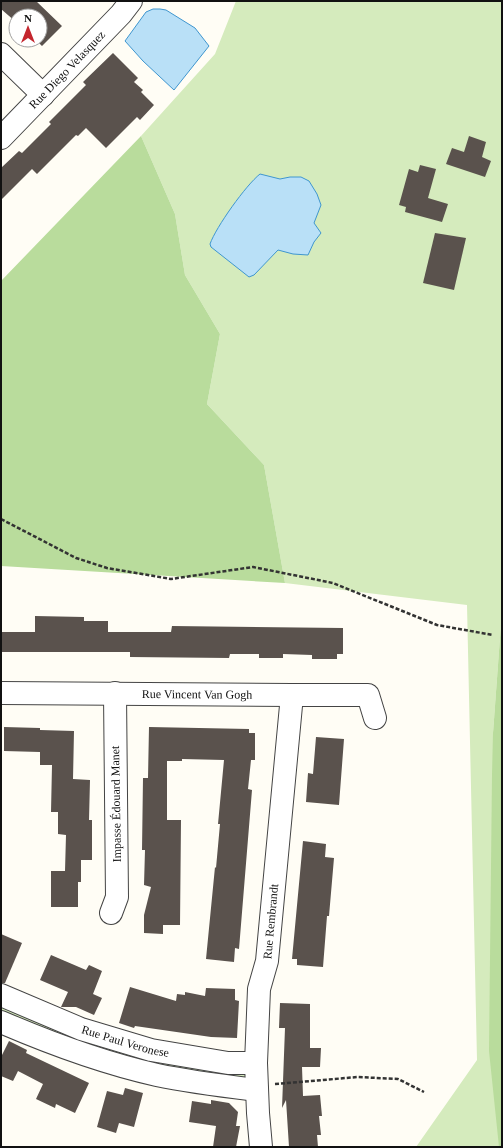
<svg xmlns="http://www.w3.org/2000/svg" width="503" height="1148" font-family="Georgia,serif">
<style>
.green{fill:#d5ebbd}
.forest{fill:#b9dc9c}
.water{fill:#b9e0f7;stroke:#3f96cf}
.building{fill:#5a524d}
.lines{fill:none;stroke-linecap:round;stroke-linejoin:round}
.minor-casing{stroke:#444;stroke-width:24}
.path{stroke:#333;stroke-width:2.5;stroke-dasharray:4 2;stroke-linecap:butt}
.minor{stroke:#fff;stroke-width:22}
.labels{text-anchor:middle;stroke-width:4;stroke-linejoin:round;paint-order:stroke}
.street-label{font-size:12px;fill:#111;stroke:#fff}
</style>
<rect width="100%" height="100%" fill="#fffdf5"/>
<g class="green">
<polygon points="236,1 502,1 502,610 493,733 502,1147 416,1147 477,1060 467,605 285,583 264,465 207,404 220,334 185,275 175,214 141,136 215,54"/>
<polygon points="1,1002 244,1070 249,1080 148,1068 1,1015"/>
</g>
<g class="forest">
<polygon points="141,136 175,214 185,275 220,334 207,404 264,465 285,583 1,566 1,281"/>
<polygon points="502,610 502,1147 499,1147 489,1051 492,775 493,733"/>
</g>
<g class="water">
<polygon points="153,9 160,9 166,10 195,28 209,46 174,90 143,61 125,41 146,12"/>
<path d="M260,174L280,179L290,177H301L309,181L317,194L321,205L314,223L321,233L314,242L308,255L293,254L278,250L254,275L249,277L211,247L210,244C216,227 246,185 260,174Z"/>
</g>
<g class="building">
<polygon points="1,1 36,1 62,26 42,46 36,40 40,40 40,16 16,16 16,22 1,9"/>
<polygon points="113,53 138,78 134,82 143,90 141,92 154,105 140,120 137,117 106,148 86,128 78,136 76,135 37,174 32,169 1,200 1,168 19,151 22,153 51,124 49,122 86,85 83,82"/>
<polygon points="469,136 486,142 482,157 491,161 485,177 446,164 452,148 464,152"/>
<polygon points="420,165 436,169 428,198 448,204 442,222 405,212 406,207 399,205 409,169 418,172"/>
<polygon points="435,233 466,238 454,290 423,283"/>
<polygon points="35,616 84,617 84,621 108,621 108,632 171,632 172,626 343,628 343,654 337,654 337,659 312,659 312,655 283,654 283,658 259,658 259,654 230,654 229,658 130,657 130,652 1,652 1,632 35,632"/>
<polygon points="4,727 40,728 40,730 74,731 73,779 90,780 89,820 92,820 92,860 81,860 81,882 78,882 78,907 51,907 51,871 65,871 66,835 58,834 58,812 51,812 52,765 40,765 40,752 4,751"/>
<polygon points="149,727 249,729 249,733 255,733 255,760 251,760 248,789 252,790 239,949 235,948 234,962 206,959 215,867 216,868 220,824 218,824 224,760 182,759 182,761 167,761 167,820 181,820 180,925 163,925 163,934 144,933 144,915 151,887 144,885 145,850 142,850 143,778 148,778"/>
<polygon points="316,737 344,739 339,805 306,802 308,773 313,774"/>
<polygon points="303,841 326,844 325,857 334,858 329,916 327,916 323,967 297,965 297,959 292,959"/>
<polygon points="1,934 22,943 5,983 1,983"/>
<polygon points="51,955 86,970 89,965 102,971 93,994 102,998 94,1015 76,1007 61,1007 68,992 40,980"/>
<polygon points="130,987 176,1001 177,994 185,995 185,992 205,996 206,988 235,989 235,1000 239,1001 237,1038 211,1037 135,1026 134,1028 119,1023"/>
<polygon points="280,1003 310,1004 310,1048 321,1048 320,1067 302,1067 303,1096 320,1095 322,1116 319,1116 321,1135 317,1135 318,1147 289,1147 286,1100 282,1108 285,1028 279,1028"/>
<polygon points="9,1041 27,1050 26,1053 89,1083 75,1113 56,1104 55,1108 36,1099 43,1084 18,1071 13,1081 1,1076 1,1057"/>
<polygon points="125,1088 143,1093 134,1127 119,1123 116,1133 97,1127 107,1091 123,1095"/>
<polygon points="211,1100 229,1103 238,1112 236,1126 240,1126 236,1147 213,1147 216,1126 189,1122 192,1101 211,1104"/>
</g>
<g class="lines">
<g class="minor-casing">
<g id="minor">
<polyline points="1,54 43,95"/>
<path id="s1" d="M1,138L121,14L131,1"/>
<path id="s2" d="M1,693L292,695H368L375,718"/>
<polyline points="111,913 117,897 115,693"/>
<path id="s3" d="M1,995L81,1029L151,1050L228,1063H256"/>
<path d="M1,1022C52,1044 104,1063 157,1075C190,1082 224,1086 257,1090"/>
<path id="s4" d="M261,1147L258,1113L256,1063L259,989L267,961L292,695"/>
</g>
</g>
<g class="path">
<polyline points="1,519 76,558 107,568 171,579 253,567 333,583 437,625 493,635"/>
<polyline points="275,1084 358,1077 398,1079 424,1092"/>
</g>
<use href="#minor" class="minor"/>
</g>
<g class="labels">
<g class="street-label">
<text dy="4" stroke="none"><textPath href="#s1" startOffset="95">Rue Diego Velasquez</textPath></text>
<text dy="4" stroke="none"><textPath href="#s2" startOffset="196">Rue Vincent Van Gogh</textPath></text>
<text transform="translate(116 804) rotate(-91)" y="4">Impasse Édouard Manet</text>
<text dy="4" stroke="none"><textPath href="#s4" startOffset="227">Rue Rembrandt</textPath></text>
<text dy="4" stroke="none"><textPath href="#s3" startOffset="133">Rue Paul Veronese</textPath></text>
</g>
</g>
<rect width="503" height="1148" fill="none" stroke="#111111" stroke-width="4"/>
<g transform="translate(28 28)"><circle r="19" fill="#ffffff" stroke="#a0a0a0"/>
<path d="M0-3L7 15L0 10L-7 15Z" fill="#c4262e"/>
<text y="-6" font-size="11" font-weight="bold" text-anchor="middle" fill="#111111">N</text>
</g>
</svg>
